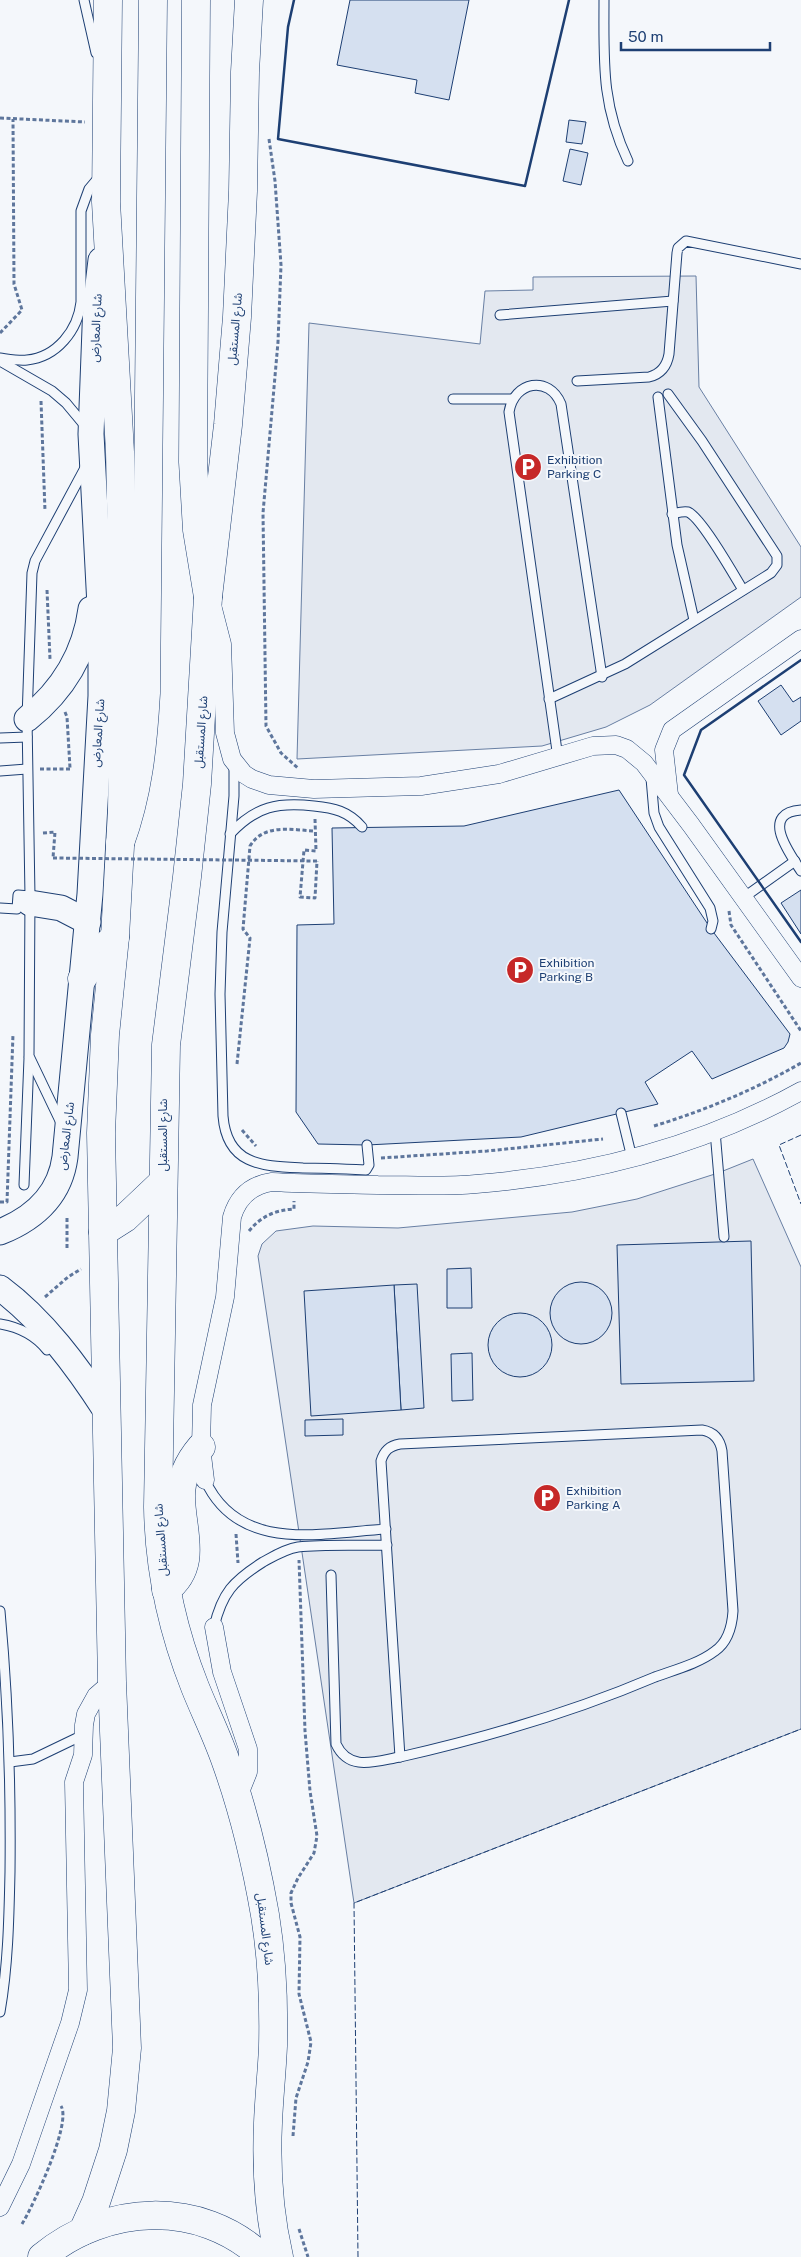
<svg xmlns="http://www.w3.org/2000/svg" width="801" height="2257" font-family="'Public Sans','Noto Sans Arabic',sans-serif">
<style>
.parking{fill:#e3e8f0;stroke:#687fa3}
.building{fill:#d5e0f0;stroke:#1d3f73}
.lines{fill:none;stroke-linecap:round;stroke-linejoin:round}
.lane-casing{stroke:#1d3f73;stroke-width:11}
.street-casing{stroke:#1d3f73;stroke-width:19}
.secondary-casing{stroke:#1d3f73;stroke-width:27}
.primary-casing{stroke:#1d3f73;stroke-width:29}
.highway-casing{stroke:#1d3f73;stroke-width:29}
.path{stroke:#5e769c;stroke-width:3;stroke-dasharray:4 2.5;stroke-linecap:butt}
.lane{stroke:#f4f7fb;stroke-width:9}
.street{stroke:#f4f7fb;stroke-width:18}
.secondary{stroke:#f4f7fb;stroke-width:25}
.primary{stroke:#f4f7fb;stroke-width:28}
.highway{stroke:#f4f7fb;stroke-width:28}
.path-bridge{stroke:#5e769c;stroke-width:3;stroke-dasharray:4 2.5;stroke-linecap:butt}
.fence{stroke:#1d3f73;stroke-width:1;stroke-dasharray:6 2.5;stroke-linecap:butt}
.wall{stroke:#1d3f73;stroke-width:2.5}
.labels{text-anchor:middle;stroke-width:4;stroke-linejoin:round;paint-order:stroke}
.street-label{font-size:12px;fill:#1d3f73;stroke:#f4f7fb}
.poi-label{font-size:12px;fill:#1d3f73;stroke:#f4f7fb;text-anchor:start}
</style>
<rect width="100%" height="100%" fill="#f4f7fb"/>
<g class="parking">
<polygon points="696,276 699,387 801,547 801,597 650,705 606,727 542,746 297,759 309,323 480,344 485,291 533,290 533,277"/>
<polygon points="753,1159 801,1267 801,1729 354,1903 258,1256 262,1244 276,1231 313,1226 398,1228 572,1212 637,1199 718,1173"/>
</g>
<g class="building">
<polygon points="350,0 469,0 449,100 415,93 417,80 337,65"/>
<polygon points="569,120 586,122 582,144 566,142"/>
<polygon points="570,149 588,153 581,185 563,181"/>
<polygon points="781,685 793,702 801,697 801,721 781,735 758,701"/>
<polygon points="619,790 711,929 790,1034 788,1042 784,1048 712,1079 692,1051 645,1082 658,1104 521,1137 367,1145 318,1144 296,1112 297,925 334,924 332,828 464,826"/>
<polygon points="801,890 801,934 781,903"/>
<polygon points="751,1241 754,1381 621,1384 617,1245"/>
<polygon points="471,1268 472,1308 447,1308 447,1269"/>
<circle cx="581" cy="1313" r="31"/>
<polygon points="417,1284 424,1408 401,1410 394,1285"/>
<polygon points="394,1285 401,1410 311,1416 304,1291"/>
<circle cx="520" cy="1345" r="32"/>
<polygon points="472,1353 473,1400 452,1401 451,1354"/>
<polygon points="343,1419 343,1435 305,1436 305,1420"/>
</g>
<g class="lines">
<g class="lane-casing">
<g id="lane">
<polyline points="84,0 96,53"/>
<path d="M604,0C604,61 601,104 628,161"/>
<polyline points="500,315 673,301"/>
<path d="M0,358C8,359 19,361 27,360C57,357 78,330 81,302V211L89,189L100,176"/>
<polyline points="0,361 52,391 66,403 86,427"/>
<path d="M577,381L649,377C661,374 667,366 669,354L677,253L678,248L686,241L801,264"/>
<polyline points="658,397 677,545 694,620"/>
<polyline points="453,399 513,399"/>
<path d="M672,514C677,513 682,511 688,512C701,517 734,575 743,590"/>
<polyline points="549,699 625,664 771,573 777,565 777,556 702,441 668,394"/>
<polyline points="0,738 27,737"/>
<path d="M558,758L509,412C514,381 549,375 561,404L602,677"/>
<path d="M234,764V796L222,932L220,994L223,1116C227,1166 263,1166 303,1168C324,1168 345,1169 366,1170L369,1165L367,1145"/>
<polyline points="0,771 27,769"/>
<polyline points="651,778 654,813 659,827 710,908 713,921 711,929"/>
<path d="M801,810C759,813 790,854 801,871"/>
<path d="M230,834C256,806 278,802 314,806C334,808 348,811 362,827"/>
<polyline points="743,898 795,861"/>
<polyline points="0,908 17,909 18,895 30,896"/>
<polyline points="621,1113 632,1158"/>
<polyline points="62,1125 29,1056 30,896 27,719 32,573 35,561 86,466"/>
<polyline points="715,1131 724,1237"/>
<polyline points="24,1185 29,1058"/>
<path d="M0,1324C18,1327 35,1335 47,1350"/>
<path d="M702,1430C714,1432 720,1439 722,1451L733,1611C732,1627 728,1642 715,1651C698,1664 674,1670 655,1677C573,1712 488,1737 400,1757L381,1461C384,1451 389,1446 400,1444Z"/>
<path d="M205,1480C239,1554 321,1533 386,1529"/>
<path d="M331,1575L336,1744C349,1772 376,1761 400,1757"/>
<path d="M0,1611C8,1698 11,1785 10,1872C9,1919 8,1966 0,2012"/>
<path d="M214,1627C222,1593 233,1581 263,1562C274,1556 285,1549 298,1547C327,1544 358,1546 387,1545"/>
<polyline points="10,1762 33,1759 83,1735"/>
</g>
</g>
<g class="street-casing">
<g id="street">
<polyline points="213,609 222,644 225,733 232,759 244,774 252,779 269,785 314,789 421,786 499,774 593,746 616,745 627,749 644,763 691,825 801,978"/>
<polyline points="669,795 664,750 672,730 801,639"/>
<path d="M205,1480L201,1447L202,1405L225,1297L232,1217C238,1197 251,1185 272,1182C307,1184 342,1184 378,1185C410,1185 444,1187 476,1184C589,1175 702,1146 801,1091"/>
<polyline points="214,1627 222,1672 248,1749 248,1772 238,1797"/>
<polyline points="0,2207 21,2164 70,2023 78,1990 74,1782 83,1755 84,1725 86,1714 96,1696 112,1682"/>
</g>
</g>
<g class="secondary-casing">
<g id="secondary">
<path d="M27,719C62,691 85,654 91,609"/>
<polyline points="30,903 61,908 88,922"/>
<path d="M0,1232C35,1218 60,1195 65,1157L90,894L101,696V625L91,434L96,302L101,260"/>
<path d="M0,1288C43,1320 77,1366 106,1411"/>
</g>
</g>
<g class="primary-casing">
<g id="primary">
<path d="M249,0L245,72L243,191L237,317L228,425L208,597L197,784L187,877L166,1045L158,1507C159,1569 172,1629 195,1687C205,1712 217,1736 226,1762C244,1812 256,1863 265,1915C272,1958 274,2002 273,2046C272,2071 269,2097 268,2123C266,2167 269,2214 279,2257"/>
<polyline points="82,979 99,952 115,937"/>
<polyline points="103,1232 125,1218 163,1182"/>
<path d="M166,1590C199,1565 181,1531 181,1496C181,1478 189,1461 201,1447"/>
<polyline points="83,2231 96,2202 113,2150 121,2111 127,2048 112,1682 101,1133 105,1035 115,937 122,810 124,649 120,452 106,202 108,0"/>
<path d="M42,2257C106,2204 200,2199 262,2257"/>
</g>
</g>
<g class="highway-casing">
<g id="highway">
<polyline points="196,0 193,462 197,530 208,597"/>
<path d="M120,843C138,794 143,746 146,693L153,0"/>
</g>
</g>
<g class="path">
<polyline points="0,118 85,122"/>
<polyline points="269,139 275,181 281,265 278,342 263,513 266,726 281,753 299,769"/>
<polyline points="0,333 22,310 14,284 13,119"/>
<polyline points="41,401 45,511"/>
<polyline points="47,590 50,659"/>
<polyline points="65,712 67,717 70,768"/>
<polyline points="40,769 71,769"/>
<polyline points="315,819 316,851 304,850 300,897 315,898 317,861"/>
<polyline points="43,833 55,832 53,858"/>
<polyline points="729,911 731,925 801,1031"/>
<path d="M237,1064L250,938L243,929L250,846C264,823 292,830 315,831"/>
<path d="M654,1126C706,1110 754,1090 801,1063"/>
<polyline points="242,1130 256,1146"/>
<polyline points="381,1158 487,1151 603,1139"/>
<polyline points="0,1202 7,1202 13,1034"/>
<polyline points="67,1218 67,1250"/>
<path d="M249,1231C261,1216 276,1210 294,1209V1201"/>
<polyline points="45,1297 68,1277 81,1269"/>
<polyline points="236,1534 238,1563"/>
<polyline points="293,2136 296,2098 308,2062 311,2042 299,1994 300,1937 291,1903 291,1893 298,1878 314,1853 317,1836 310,1791 305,1731 299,1560"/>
<path d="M22,2224C33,2206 72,2123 61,2106"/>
<polyline points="299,2229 308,2257"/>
</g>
<use href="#lane" class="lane"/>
<use href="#street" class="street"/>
<use href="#secondary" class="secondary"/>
<use href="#primary" class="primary"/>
<use href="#highway" class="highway"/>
<polyline class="path-bridge" points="53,858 317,861"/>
<g class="fence">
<polyline points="801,1135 779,1145 801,1204"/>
<polyline points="358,2257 354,1903 801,1729"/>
</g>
<g class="wall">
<polyline points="294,0 288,27 278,139 525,186 569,0"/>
<polyline points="801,660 701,730 684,775 801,942"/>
</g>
</g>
<defs>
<g id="parking-disc" transform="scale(1.4375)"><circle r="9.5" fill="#c62828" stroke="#f4f7fb"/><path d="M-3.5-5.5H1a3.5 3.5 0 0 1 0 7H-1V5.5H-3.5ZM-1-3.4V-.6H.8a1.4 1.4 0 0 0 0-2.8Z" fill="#fff"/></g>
</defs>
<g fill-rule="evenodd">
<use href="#parking-disc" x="528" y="467"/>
<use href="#parking-disc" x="520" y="970"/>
<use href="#parking-disc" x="547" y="1498"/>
</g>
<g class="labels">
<g class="street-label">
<text transform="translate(96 328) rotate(-87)" y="4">شارع المعارض</text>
<text transform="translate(235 329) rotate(-85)" y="4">شارع المستقبل</text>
<text transform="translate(201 732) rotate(-86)" y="4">شارع المستقبل</text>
<text transform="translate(98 733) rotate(-86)" y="4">شارع المعارض</text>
<text transform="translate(163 1135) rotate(-90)" y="4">شارع المستقبل</text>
<text transform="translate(66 1136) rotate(-83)" y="4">شارع المعارض</text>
<text transform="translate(161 1540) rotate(-94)" y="4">شارع المستقبل</text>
<text transform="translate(265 1929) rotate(83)" y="4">شارع المستقبل</text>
</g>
<g class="poi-label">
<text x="547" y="464">Exhibition<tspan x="547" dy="14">Parking C</tspan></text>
<text x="539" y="967">Exhibition<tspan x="539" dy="14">Parking B</tspan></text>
<text x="566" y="1495">Exhibition<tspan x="566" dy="14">Parking A</tspan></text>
</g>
</g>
<path d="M621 42v8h149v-8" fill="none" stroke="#1d3f73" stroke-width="2.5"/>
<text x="628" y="42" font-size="15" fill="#1d3f73" stroke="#f4f7fb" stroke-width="4" paint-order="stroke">50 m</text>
</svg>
